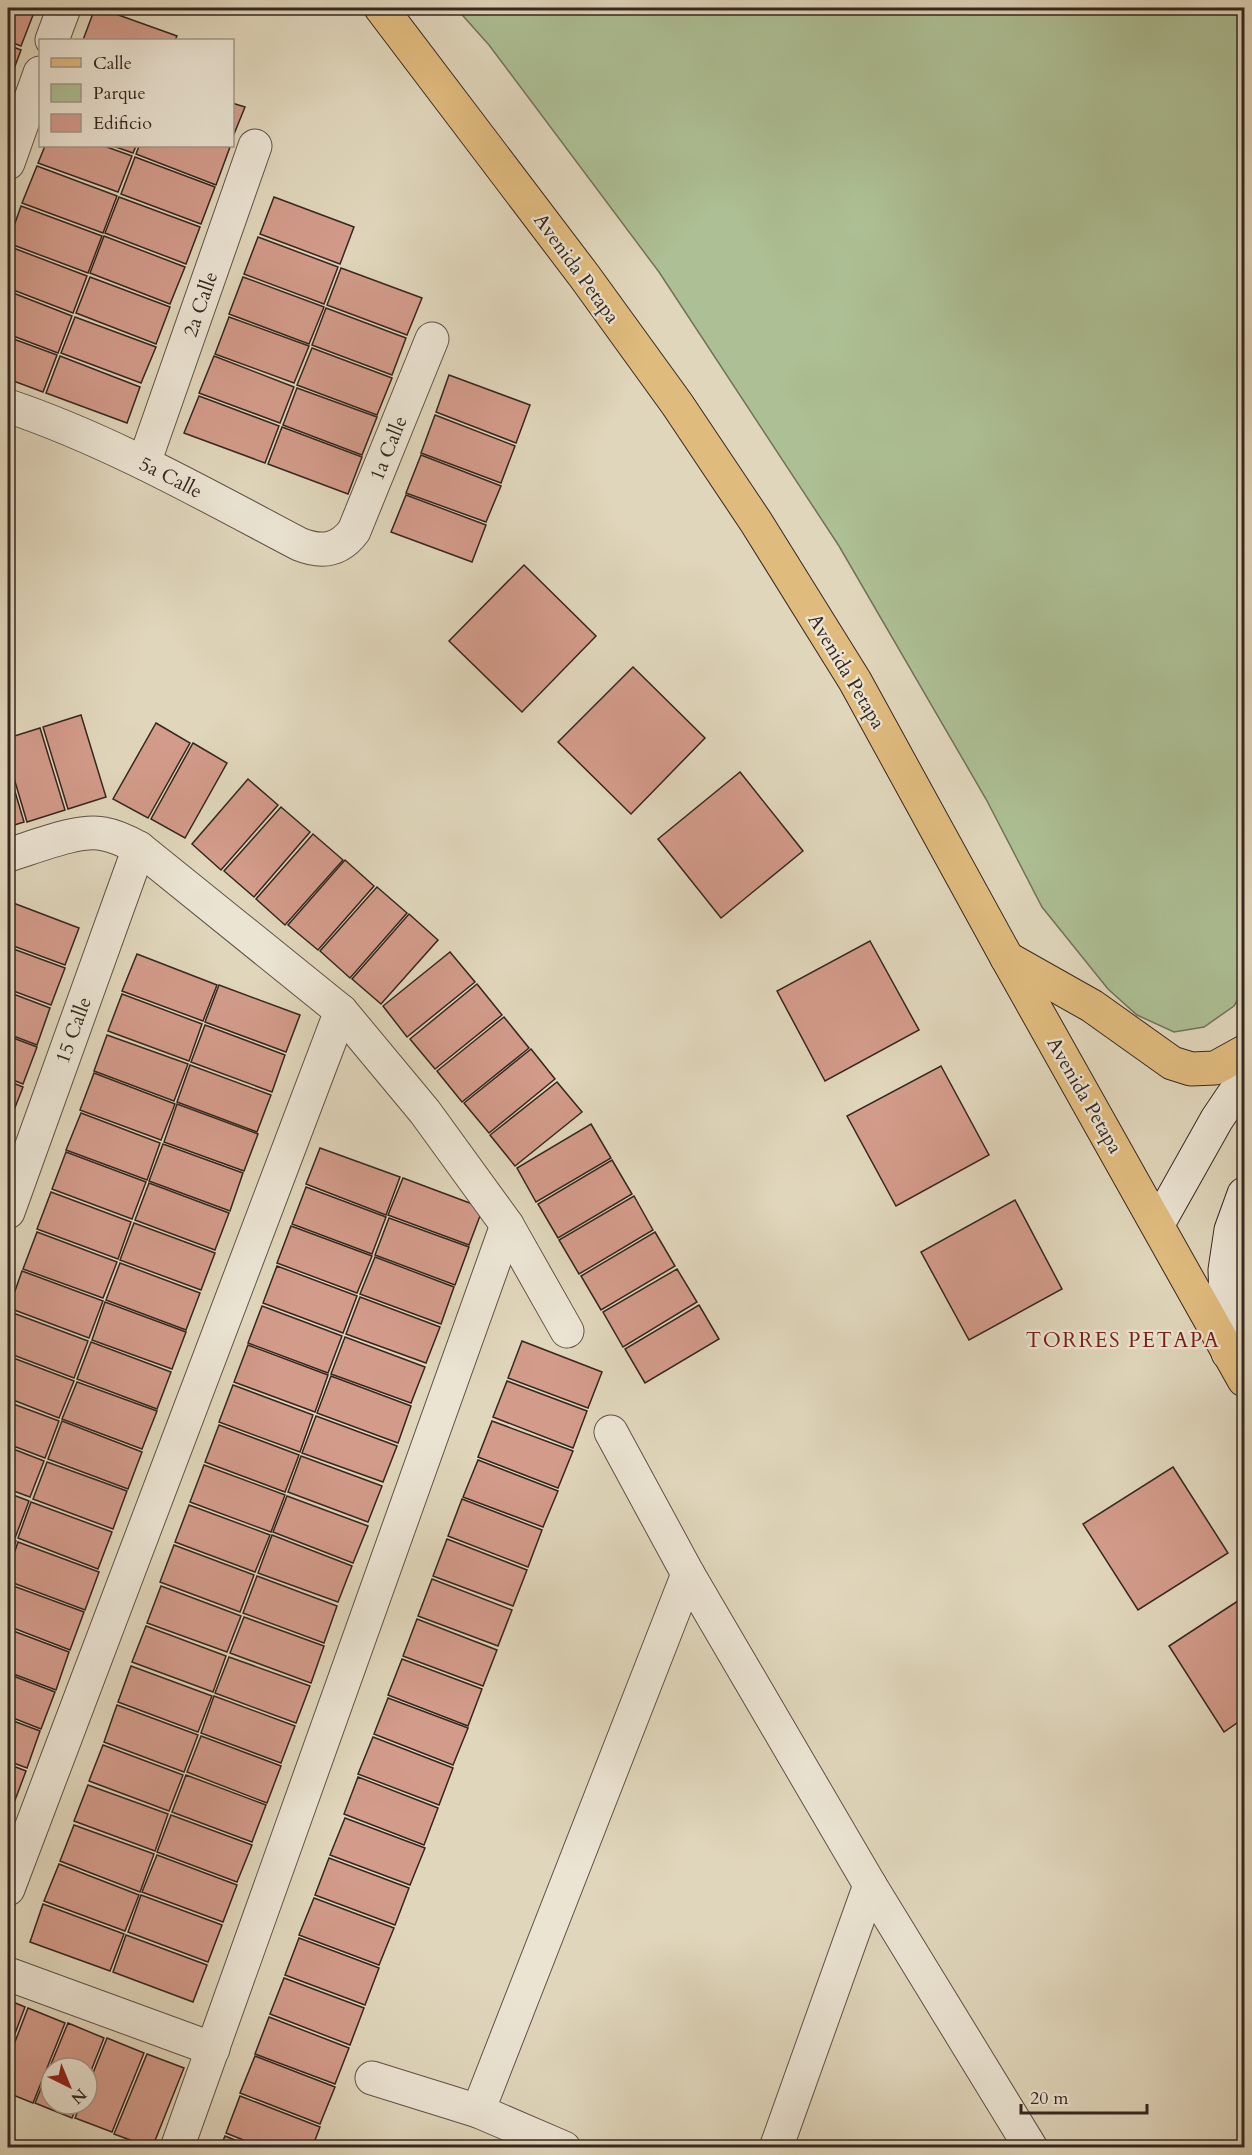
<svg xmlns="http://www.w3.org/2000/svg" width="1252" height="2155" font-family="Cardo,serif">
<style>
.green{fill:#adbf94;stroke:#72735a;stroke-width:1.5}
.building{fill:#d39b8a;stroke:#362720;stroke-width:1.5}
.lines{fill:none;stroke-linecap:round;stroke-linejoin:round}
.street-casing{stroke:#605347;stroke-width:35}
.secondary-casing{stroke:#362720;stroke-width:35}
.primary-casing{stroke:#362720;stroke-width:35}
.street{stroke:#ebe4d3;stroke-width:33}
.secondary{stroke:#ebe4d3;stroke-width:33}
.primary{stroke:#e0bb7e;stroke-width:33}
.labels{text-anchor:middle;stroke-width:4.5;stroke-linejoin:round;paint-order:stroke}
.street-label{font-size:20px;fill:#362720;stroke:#ebe4d3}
.neighbourhood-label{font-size:21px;letter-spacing:1.5px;fill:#7a1f14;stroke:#ebe4d3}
</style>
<rect width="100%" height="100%" fill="#e0d6bb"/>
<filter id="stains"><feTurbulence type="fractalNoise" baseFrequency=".00333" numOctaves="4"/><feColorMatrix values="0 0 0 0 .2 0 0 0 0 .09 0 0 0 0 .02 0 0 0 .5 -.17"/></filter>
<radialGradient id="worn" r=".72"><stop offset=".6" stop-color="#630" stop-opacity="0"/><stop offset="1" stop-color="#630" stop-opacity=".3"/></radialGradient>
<polygon class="green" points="456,8 1244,8 1244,989 1234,1006 1204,1027 1174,1032 1137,1015 1108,989 1042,907 986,799 839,546 659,272 489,45"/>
<g class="building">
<polygon points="8,8 30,8 35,10 21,46 8,41"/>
<polygon points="95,8 99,8 177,36 175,40 83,40"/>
<polygon points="8,45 21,50 8,85"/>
<polygon points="232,103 245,107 232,139"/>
<polygon points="45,146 104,146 132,156 118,192 38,163"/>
<polygon points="113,146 136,146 133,153"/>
<polygon points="139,146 225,146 230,147 216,185 136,154"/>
<polygon points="135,157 215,187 201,224 121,194"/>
<polygon points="37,166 117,196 103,233 22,203"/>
<polygon points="119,197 200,227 186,264 105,233"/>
<polygon points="274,197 354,227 340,264 260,234"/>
<polygon points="21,206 102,236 88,273 8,243"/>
<polygon points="104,236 185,267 170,304 90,273"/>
<polygon points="258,237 338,267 324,304 244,274"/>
<polygon points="8,246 87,276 73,313 8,288"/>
<polygon points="341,268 422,298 407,335 327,305"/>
<polygon points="90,277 170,307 156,344 76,313"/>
<polygon points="243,277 324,307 309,344 229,314"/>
<polygon points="8,291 72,316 58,353 8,334"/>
<polygon points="326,308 406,338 392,375 312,345"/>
<polygon points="75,317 156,347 141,383 61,353"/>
<polygon points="229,317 309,346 294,383 215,354"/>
<polygon points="8,337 57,355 43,392 8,379"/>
<polygon points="312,348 392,378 377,415 297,385"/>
<polygon points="60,356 140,387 127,423 46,393"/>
<polygon points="214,356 294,387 280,423 199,393"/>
<polygon points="449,375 530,405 516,443 436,412"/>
<polygon points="297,388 377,417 362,455 283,425"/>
<polygon points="199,396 279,426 265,463 184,433"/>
<polygon points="435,415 515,446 501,483 421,453"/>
<polygon points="282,427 362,457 348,494 268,464"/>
<polygon points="421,455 501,486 486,522 406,493"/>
<polygon points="406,495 486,525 472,562 391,532"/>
<polygon points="524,565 596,636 522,712 449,641"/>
<polygon points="633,667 705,738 631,814 558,742"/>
<polygon points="81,715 106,797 68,809 43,727"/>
<polygon points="156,723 190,743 148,818 113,799"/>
<polygon points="40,728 65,810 27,822 8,758 8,738"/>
<polygon points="193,743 227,763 185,838 151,819"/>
<polygon points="8,768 24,822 8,827"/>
<polygon points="740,772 803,851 721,918 658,839"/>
<polygon points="248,779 278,805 221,870 192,844"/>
<polygon points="281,807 310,832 254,897 224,871"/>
<polygon points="313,834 343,860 285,925 256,899"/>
<polygon points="345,860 374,886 318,950 288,925"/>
<polygon points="377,887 407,913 350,978 320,951"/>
<polygon points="8,901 79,928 65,965 8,944"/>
<polygon points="409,914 438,940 381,1004 352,979"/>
<polygon points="870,941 919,1030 825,1081 777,991"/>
<polygon points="8,947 65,968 51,1005 8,989"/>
<polygon points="450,952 475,982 407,1037 383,1006"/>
<polygon points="137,954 217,985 203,1021 122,991"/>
<polygon points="477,984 502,1015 435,1069 410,1039"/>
<polygon points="219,985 300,1015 286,1052 205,1022"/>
<polygon points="8,992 50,1008 37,1045 8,1034"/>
<polygon points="122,994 202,1024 189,1061 108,1031"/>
<polygon points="504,1017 529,1048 462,1102 437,1071"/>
<polygon points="205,1025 285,1055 272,1092 191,1062"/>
<polygon points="107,1035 188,1064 174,1101 94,1071"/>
<polygon points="8,1036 37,1047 23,1084 8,1078"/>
<polygon points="531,1049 555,1079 489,1133 464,1103"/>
<polygon points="190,1065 271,1095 257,1132 177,1102"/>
<polygon points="941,1066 989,1155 896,1206 847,1116"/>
<polygon points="94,1073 175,1104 161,1140 80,1110"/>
<polygon points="8,1081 23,1087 9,1123 8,1123"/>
<polygon points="557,1082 582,1112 515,1166 490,1135"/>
<polygon points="177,1104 258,1134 244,1171 164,1142"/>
<polygon points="81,1113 160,1143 147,1180 66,1150"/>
<polygon points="591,1124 611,1158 536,1202 517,1168"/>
<polygon points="163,1144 243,1173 230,1211 149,1181"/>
<polygon points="320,1148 400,1177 386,1215 306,1184"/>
<polygon points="66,1152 146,1182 132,1219 52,1189"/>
<polygon points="612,1160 632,1194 558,1238 538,1204"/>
<polygon points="403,1178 483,1208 469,1245 388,1215"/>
<polygon points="149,1183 229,1213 215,1250 135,1220"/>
<polygon points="306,1187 386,1217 372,1254 292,1224"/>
<polygon points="51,1192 131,1222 118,1259 37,1229"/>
<polygon points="634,1196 653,1230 579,1274 559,1240"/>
<polygon points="1015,1200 1062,1289 969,1340 921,1252"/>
<polygon points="389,1218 469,1247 455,1285 375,1255"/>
<polygon points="134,1223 215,1253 201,1290 120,1260"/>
<polygon points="291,1226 372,1256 357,1293 277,1263"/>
<polygon points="37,1232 117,1262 103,1298 23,1269"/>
<polygon points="655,1232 675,1266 601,1310 581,1276"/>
<polygon points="375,1257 454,1287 441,1324 360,1294"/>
<polygon points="120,1263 200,1293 186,1330 106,1300"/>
<polygon points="277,1266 357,1296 343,1333 263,1303"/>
<polygon points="677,1269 697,1302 623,1347 603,1312"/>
<polygon points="22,1271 103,1301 89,1338 9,1308"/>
<polygon points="360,1297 440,1327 426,1363 346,1334"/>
<polygon points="105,1302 186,1332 172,1369 92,1340"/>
<polygon points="699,1305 719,1339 645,1383 625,1349"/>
<polygon points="262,1306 342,1336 328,1373 248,1343"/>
<polygon points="8,1311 88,1341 74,1378 8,1353"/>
<polygon points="345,1337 425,1367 411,1403 331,1374"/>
<polygon points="522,1341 602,1372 588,1408 508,1378"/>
<polygon points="91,1342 171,1372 157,1409 77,1379"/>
<polygon points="248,1345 328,1375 315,1412 234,1382"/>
<polygon points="8,1356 74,1381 59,1418 8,1398"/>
<polygon points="331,1376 411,1406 398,1443 317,1413"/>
<polygon points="507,1381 587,1411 573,1448 493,1417"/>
<polygon points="77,1382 157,1411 142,1449 62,1419"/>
<polygon points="233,1385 313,1415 300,1452 219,1422"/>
<polygon points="8,1402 59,1421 45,1458 8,1444"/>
<polygon points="316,1416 397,1446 383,1482 302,1453"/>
<polygon points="62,1421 142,1452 128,1489 48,1459"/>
<polygon points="492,1421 573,1451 558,1488 478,1457"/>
<polygon points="219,1425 299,1455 285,1492 205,1462"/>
<polygon points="8,1447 44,1461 30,1497 8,1489"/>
<polygon points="301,1456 382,1486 368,1522 288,1492"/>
<polygon points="478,1460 558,1491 543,1527 463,1497"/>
<polygon points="47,1462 127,1491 113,1529 33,1499"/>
<polygon points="204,1465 285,1495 271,1532 190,1502"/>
<polygon points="1173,1467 1228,1553 1138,1610 1083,1524"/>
<polygon points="8,1493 29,1501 15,1538 8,1535"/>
<polygon points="287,1496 368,1526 353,1563 273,1532"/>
<polygon points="462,1499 542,1530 528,1567 448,1536"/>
<polygon points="31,1502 112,1532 98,1569 18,1538"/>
<polygon points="189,1505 270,1535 255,1572 175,1542"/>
<polygon points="272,1535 352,1566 338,1602 258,1573"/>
<polygon points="8,1538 16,1541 8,1563"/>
<polygon points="447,1539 527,1570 513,1606 433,1576"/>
<polygon points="18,1542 99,1572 85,1610 8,1581 8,1571"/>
<polygon points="174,1545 254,1575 240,1612 160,1582"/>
<polygon points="257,1576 337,1606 324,1643 243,1613"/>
<polygon points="432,1579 512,1610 498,1646 418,1616"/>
<polygon points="8,1584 84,1612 70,1650 8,1626"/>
<polygon points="161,1586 241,1616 227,1652 147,1623"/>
<polygon points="1244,1597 1244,1718 1224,1732 1169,1646"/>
<polygon points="244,1617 324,1646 311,1683 230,1653"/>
<polygon points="417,1619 497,1650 483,1686 403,1656"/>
<polygon points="146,1626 226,1656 213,1692 132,1662"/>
<polygon points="8,1629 69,1652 56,1690 8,1672"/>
<polygon points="229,1657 310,1686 296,1723 215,1693"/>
<polygon points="402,1659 482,1689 468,1726 388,1695"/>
<polygon points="131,1666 212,1696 198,1732 118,1702"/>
<polygon points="8,1674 55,1692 41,1729 8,1716"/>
<polygon points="214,1696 295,1726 281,1763 201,1733"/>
<polygon points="388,1698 468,1728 453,1765 374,1734"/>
<polygon points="117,1705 198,1735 184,1772 104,1742"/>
<polygon points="8,1719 40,1731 27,1768 8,1761"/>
<polygon points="201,1736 281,1766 267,1803 187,1772"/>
<polygon points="373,1737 453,1768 439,1805 358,1774"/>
<polygon points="103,1745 183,1775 169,1811 89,1781"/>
<polygon points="8,1764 26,1771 12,1808 8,1806"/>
<polygon points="186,1775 266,1805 252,1842 172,1812"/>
<polygon points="358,1777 438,1808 424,1845 344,1814"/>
<polygon points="88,1785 168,1814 155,1851 74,1821"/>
<polygon points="171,1815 252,1845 237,1882 157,1852"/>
<polygon points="345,1818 425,1848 410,1885 330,1855"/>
<polygon points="74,1825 154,1854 140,1892 60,1861"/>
<polygon points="157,1855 237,1885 223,1922 142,1892"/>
<polygon points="329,1858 409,1888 395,1925 315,1895"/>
<polygon points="59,1864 139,1895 125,1931 44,1901"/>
<polygon points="141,1895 222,1925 208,1962 128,1932"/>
<polygon points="314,1898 394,1928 379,1965 299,1935"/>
<polygon points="43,1904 124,1934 110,1971 30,1942"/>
<polygon points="126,1935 207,1965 193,2002 113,1972"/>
<polygon points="299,1938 379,1968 365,2005 285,1975"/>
<polygon points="284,1978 364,2008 350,2045 270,2014"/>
<polygon points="8,2000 25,2007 8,2052"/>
<polygon points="28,2008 65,2023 33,2103 8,2093 8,2060"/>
<polygon points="269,2017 349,2048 335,2084 255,2054"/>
<polygon points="68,2023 104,2038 87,2081 87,2068 51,2068 51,2104 78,2104 72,2118 35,2103"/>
<polygon points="107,2038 144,2053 112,2132 75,2118 81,2104 87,2104 87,2088"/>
<polygon points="147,2054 184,2068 152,2148 114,2134"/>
<polygon points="255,2056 335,2087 320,2124 240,2093"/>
<polygon points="240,2096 320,2127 312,2148 263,2148 226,2133"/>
<polygon points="225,2136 255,2148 220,2148"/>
</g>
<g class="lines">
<g class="street-casing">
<g id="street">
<polyline points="52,40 64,8"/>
<polyline points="8,163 40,73"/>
<path d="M8,406C109,440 204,494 299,544C321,553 339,551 354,531L432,339"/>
<polyline points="144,463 255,146"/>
<path d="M8,855C32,848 80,828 104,834C116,836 128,842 139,848L341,1011L425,1112L507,1225L567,1331"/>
<polyline points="8,1212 139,848"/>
<polyline points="611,1432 688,1574 870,1885 1031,2148"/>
<polyline points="8,1889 341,1011"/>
<polyline points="8,1974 213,2049"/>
<polyline points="372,2078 478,2111 564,2148"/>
<polyline points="478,2111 688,1574"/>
<polyline points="177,2148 507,1225"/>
<polyline points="776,2148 870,1885"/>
</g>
</g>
<g class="secondary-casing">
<g id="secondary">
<polyline points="1158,1224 1217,1119 1244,1079"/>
<polyline points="1228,1353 1225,1270 1231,1230 1244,1194"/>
</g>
</g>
<g class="primary-casing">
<g id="primary">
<polyline points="381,8 585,277 677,404 756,522 855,681 1007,958 1244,1380"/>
<polyline points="1007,958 1092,1006 1172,1063 1191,1069 1215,1068 1244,1052"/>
</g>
</g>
<use href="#street" class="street"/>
<use href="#secondary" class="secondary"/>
<use href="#primary" class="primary"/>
</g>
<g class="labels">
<g class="street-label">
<text transform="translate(577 268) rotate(54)" y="7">Avenida Petapa</text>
<text transform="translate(200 304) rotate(-71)" y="7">2a Calle</text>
<text transform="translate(388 448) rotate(-68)" y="7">1a Calle</text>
<text transform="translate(171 477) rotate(27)" y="7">5a Calle</text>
<text transform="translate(847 671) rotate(59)" y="7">Avenida Petapa</text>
<text transform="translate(73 1030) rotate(-70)" y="7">15 Calle</text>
<text transform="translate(1085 1095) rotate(60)" y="7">Avenida Petapa</text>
</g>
<g class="neighbourhood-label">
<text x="1123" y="1347">TORRES PETAPA</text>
</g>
</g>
<rect width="1252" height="2155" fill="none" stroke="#e0d6bb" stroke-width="30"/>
<rect x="9" y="9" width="1234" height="2137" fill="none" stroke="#362720" stroke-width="3"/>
<rect x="15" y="15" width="1222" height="2125" fill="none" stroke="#362720" stroke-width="1.5"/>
<rect x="39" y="39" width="195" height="108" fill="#ebe4d3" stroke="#a3988b" stroke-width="1.5"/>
<rect x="51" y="58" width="30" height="9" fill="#e0bb7e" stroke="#a3988b" stroke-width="1.5"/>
<text x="93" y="69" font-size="18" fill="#362720">Calle</text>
<rect x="51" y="84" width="30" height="18" fill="#adbf94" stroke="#a3988b" stroke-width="1.5"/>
<text x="93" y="99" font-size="18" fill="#362720">Parque</text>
<rect x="51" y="114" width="30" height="18" fill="#d39b8a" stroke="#a3988b" stroke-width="1.5"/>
<text x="93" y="129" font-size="18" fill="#362720">Edificio</text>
<g transform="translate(69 2086) rotate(137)"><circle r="28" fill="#ebe4d3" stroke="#a3988b" stroke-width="1.5"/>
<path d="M0-4.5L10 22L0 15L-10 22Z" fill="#8f2418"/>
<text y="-9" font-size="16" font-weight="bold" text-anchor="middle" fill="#362720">N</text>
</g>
<path d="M1021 2104v9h126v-9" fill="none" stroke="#362720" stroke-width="3"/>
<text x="1030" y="2104" font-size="18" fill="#362720" stroke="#ebe4d3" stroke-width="4.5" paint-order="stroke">20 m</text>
<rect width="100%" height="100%" filter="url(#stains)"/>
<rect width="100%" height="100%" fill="url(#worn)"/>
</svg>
